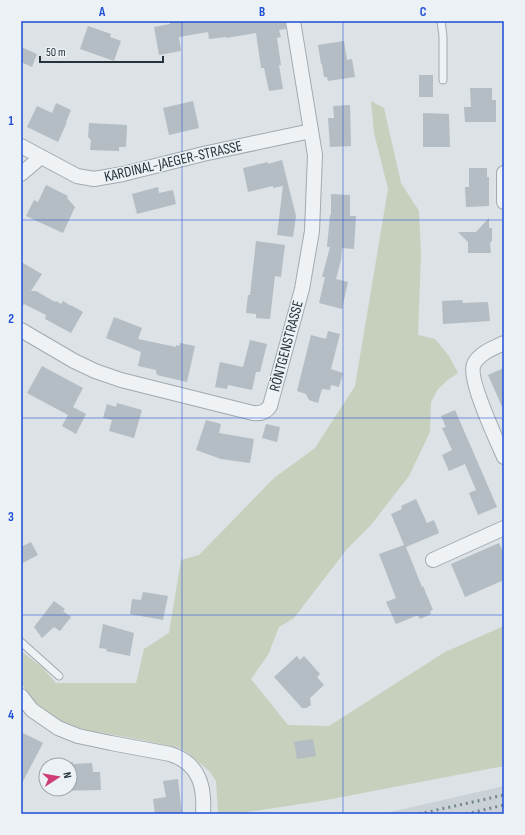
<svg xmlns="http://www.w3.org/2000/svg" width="525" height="835" font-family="'Sofia Sans Condensed',sans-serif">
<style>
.built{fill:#cad2d8}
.green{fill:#c6d0bd}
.building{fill:#b3bdc3}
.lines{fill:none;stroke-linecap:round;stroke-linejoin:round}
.lane-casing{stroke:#a1aab0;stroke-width:9}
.street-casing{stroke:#a1aab0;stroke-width:16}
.lane{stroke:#eef2f4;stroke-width:7}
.street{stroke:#eef2f4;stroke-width:14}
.rail{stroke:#758690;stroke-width:3;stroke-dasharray:2 4;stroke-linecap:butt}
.grid{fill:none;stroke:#1d4ed8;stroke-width:1;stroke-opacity:0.55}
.labels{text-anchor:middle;stroke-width:3;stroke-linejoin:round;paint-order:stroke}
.street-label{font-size:15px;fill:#25333c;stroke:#ebf1f4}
.neatline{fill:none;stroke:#1d4ed8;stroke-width:1.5}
.grid-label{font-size:13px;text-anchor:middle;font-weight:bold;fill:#1d4ed8}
</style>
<rect width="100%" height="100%" fill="#dce2e6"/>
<polygon class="built" points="504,786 504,813 497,814 382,814"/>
<polygon class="green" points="371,101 384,108 401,183 419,211 421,254 418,335 435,339 449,356 458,373 449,379 438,389 431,402 430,432 409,476 371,525 347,549 294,618 279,627 268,655 251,679 288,725 329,726 445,652 504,626 504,766 321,801 234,814 218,814 216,781 210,772 187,752 179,748 137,739 86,730 53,719 36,704 21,683 21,651 42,667 56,683 136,683 144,649 169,633 181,560 199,555 274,478 315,448 355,386 388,189 374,133"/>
<g class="building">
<polygon points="170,21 285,21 286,29 279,30 281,37 277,38 281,65 279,65 283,89 269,91 264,68 261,68 256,33 226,38 226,37 209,39 208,32 179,37 181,51 159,55 154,27 170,24"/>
<polygon points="88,26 111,34 110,37 121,41 114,61 80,49"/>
<polygon points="344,41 347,60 352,59 355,77 328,81 327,77 324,77 322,64 321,64 318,45"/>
<polygon points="21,47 37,54 32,67 21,62"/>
<rect x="419" y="75" width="14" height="22"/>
<polygon points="470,88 492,88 492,100 496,100 496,122 465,122 464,107 471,107"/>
<polygon points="193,101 199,128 169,135 163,108"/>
<polygon points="56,103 71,110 66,122 67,122 58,142 27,127 37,106 52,113"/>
<polygon points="350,105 351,146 330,147 328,118 334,118 333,106"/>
<polygon points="423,113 449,114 450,147 423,147"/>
<polygon points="89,123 127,125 126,147 119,147 119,151 90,150 91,140 88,137"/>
<polygon points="282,160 296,216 293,237 277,235 283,186 273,188 273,186 248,192 243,168 268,162 268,164"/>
<polygon points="469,168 487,168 487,177 489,177 489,206 466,207 465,187 469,187"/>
<polygon points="46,185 68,196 67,198 75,207 63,233 26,216 34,200 38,202"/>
<polygon points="158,187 159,193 173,190 176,204 137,214 132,194"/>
<polygon points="331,194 350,195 350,216 356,216 354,249 342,248 341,260 336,279 348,282 342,309 319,303 325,277 322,277 330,247 327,247 330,215 331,215"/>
<polygon points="489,218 489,228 492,228 492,241 490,243 491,253 468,253 468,242 458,232 476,232"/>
<polygon points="256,241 285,245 281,277 275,276 270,319 256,318 256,314 246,313 248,295 250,295"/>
<polygon points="21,262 42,274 31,291 36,291 55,302 56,301 61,304 63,301 71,306 71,305 83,312 71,333 45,319 46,315 24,304 21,309"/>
<polygon points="462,300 463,303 488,302 490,321 443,324 442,301"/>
<polygon points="114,317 142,328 138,339 176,347 176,345 179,346 180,343 195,346 187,382 157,375 157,374 156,373 156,370 138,366 141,352 106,338"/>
<polygon points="328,331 340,334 331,369 343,373 339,387 331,385 330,390 322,389 318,403 309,400 306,394 297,391 311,335 326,339"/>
<polygon points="250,340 267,344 260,372 256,372 252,390 228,385 227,389 215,387 220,362 243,367"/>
<polygon points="42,366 83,388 73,407 86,414 76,434 62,426 68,415 27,393"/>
<polygon points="504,368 504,411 488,375"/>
<polygon points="117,403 142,410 134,438 109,431 112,420 103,418 107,404 116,407"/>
<polygon points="455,410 497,507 478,515 469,493 476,490 465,464 449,471 442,455 452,450 442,428 446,427 441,416"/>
<polygon points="206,420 221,424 219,433 254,439 250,463 221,459 196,450"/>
<polygon points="266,424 280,427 277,442 262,438"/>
<polygon points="416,499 427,523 434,520 439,533 406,547 422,587 423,586 433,610 430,611 431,614 420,619 418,616 416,616 396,624 386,602 396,598 379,554 404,545 391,514 402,509 401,506"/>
<polygon points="31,542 38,555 21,564 21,547"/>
<polygon points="499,543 504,554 504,580 465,597 451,564"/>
<polygon points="143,592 168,596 163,620 130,614 132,599 141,600"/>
<polygon points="54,601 65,609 63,611 71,617 60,631 54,627 42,638 34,627"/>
<polygon points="103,624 134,633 130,656 106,651 107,649 99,648"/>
<polygon points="297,656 300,660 304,656 320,674 317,677 324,685 310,698 311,705 306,708 302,708 274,677"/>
<polygon points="21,732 43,743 21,785"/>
<polygon points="313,739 316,756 297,759 294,742"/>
<polygon points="73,762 73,764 92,763 93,772 100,772 101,790 58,791 58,789 70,789 70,765 57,765 57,763"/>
<polygon points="178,779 182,814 155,814 153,799 166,797 163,781"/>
</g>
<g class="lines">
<g class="lane-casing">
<g id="lane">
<polyline points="441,21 443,36 443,80"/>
<polyline points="21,642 59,676"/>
</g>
</g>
<g class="street-casing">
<g id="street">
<polyline points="21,146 77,176 94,179 123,174 203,154 311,131"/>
<polyline points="504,173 504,202"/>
<polyline points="21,174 41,157"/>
<path d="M21,330L74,361L95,371L121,380L253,413C260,414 266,412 270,406L302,289L312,231L315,155L293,21"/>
<path d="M504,343C494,348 479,353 474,364C467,377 497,441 504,457"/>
<polyline points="433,560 504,528"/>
<path d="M21,696L32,710L58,728L78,736L111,743L170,754C199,763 205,786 203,814"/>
</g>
</g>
<use href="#lane" class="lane"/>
<use href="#street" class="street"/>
<g class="rail">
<polyline points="419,814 504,795"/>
<polyline points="466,814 504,805"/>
</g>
</g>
<path class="grid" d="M182,21V814M343,21V814M21,220H504M21,418H504M21,615H504"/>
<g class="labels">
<g class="street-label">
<text transform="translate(173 161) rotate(-13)" y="5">KARDINAL-JAEGER-STRASSE</text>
<text transform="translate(286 346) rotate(-75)" y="5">RÖNTGENSTRASSE</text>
</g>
</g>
<rect width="525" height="835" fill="none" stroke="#ebf1f4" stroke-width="44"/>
<g transform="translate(58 777) rotate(78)"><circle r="19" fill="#ebf1f4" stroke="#9ca5aa"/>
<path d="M0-3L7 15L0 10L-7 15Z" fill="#ce3d76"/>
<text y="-6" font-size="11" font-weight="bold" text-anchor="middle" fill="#25333c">N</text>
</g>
<path d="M40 56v6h123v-6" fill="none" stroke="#25333c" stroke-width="2"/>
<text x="46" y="56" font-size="12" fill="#25333c" stroke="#ebf1f4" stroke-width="3" paint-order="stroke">50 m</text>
<rect x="22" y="22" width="481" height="791" class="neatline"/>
<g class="grid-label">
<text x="102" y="16">A</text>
<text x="262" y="16">B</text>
<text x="423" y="16">C</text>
<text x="11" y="125">1</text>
<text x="11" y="323">2</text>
<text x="11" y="521">3</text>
<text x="11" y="719">4</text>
</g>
</svg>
